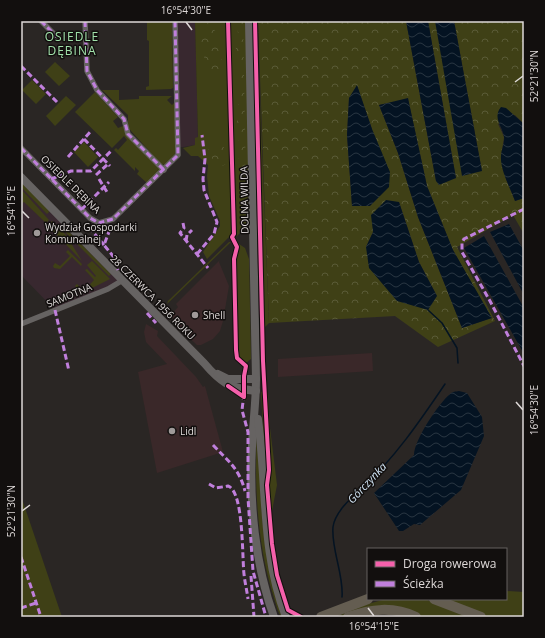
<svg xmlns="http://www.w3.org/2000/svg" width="545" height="638" font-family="'Open Sans',sans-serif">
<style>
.commercial{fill:#3a2829}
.industrial{fill:#38282f}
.green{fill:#3f4016}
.forest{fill:url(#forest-crowns);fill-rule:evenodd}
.water{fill:url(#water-waves)}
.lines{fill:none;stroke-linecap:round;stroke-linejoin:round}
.stream{stroke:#041322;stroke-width:1.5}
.street{stroke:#666362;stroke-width:5.5}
.secondary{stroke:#666362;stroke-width:8}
.highway{stroke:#645d51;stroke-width:10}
.quiet{stroke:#c07fdc;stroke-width:3;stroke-dasharray:6 3;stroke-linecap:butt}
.cycleway-casing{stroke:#120f0e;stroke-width:6}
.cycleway{stroke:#f560ab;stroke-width:4}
.ticks{fill:none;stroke:#ded9d8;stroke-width:1.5}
.poi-dot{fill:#9f9a99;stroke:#120f0e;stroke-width:1.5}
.labels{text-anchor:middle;stroke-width:3;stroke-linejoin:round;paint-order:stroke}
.street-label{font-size:10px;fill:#ded9d8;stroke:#120f0e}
.poi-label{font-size:10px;fill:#ded9d8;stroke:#120f0e;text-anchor:start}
.water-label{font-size:11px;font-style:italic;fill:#d2e5f5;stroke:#120f0e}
.quarter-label{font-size:12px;letter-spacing:1px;fill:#a1e1aa;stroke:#120f0e}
.neatline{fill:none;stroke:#ded9d8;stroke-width:1.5}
.ticks-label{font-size:10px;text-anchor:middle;fill:#ded9d8}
</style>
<defs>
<pattern id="forest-crowns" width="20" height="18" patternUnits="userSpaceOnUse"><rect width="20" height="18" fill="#3f4016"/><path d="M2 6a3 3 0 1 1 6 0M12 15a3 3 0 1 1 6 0" fill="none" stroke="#5a5b37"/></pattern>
<pattern id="water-waves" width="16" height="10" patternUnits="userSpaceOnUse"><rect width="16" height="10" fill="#041322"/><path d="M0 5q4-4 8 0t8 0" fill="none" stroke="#283541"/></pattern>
</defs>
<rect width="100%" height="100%" fill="#2a2624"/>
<g class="commercial">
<polygon points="220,260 219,262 229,286 223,321 220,331 213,339 201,345 197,345 173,322 172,314 178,307 176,304"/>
<polygon points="146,324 158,331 157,336 196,377 203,387 205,386 223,452 157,473 138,372 167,364 146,342 144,332"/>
<polygon points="372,353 373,371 278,377 278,359"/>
</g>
<g class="industrial">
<polygon points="177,21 195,21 196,55 198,138 195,145 183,147 180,147"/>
<polygon points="21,177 123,280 55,310 21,275"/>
</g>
<g class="green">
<polygon points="147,21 172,21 173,88 171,89 146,90 146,87 149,86 149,41 147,40"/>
<polygon points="195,21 227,21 232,232 230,236 207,259 203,252 220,226 220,221 209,196 207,176 208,165 198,156 191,156 183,148 195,145 195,138 198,137"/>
<polygon points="230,21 246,21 249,167 247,221 244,229 235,238"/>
<polygon points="252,21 254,21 260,299"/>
<polygon points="257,21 269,323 263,329"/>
<polygon points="55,62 70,76 59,86 45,72"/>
<polygon points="32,80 46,94 36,104 22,90"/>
<polygon points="102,90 119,90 119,100 139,99 139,96 172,96 167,100 172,105 175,102 176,147 175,154 165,165 161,164 131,131 128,127 128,115"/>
<polygon points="95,92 118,117 113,121 118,128 123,126 126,134 159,168 160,170 147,183 137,174 139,171 135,167 135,171 114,150 116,148 118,150 127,140 124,136 112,148 75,112"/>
<polygon points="66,96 76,105 55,126 46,116"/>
<polygon points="84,142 98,157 88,167 74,152"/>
<polygon points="21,182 48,209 49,212 47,214 21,187"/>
<polygon points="21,189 49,220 46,223 24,202 21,204 23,199"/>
<polygon points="52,221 66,235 82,261 50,228 48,225"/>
<polygon points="62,225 111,274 109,276 60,227"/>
<polygon points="229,242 231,242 167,304 168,301"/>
<polygon points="239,244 245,248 249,259 251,359 246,363 240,360 237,354 236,259"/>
<polygon points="68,250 82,264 81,266 72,257 60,269 54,268 53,266 55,263 60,266 70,256 66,252"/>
<polygon points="92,261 110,279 82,293 75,286 77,284 84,291 94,280 85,270 87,269 95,277 96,276 87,265"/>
<polygon points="265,390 268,393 270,428 277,485 271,516"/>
<polygon points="263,391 268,470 266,484 261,392"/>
<path d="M257,428C261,450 259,476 261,499C263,540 269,578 282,617C278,614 276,604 274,598C257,544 254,485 257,428Z"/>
<polygon points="21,496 62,617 21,617"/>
<polygon points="506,591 524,592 524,617 488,617 444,599 506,599"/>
<polygon points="386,599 424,599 475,617 421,617 414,613 348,614 336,617 357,607"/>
</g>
<g class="forest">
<polygon points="237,21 243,21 246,180 244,184 240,178 237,164 240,154 237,124 240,74 235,43 238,34"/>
<path d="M258,21H406L436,181L456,178L428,21H435L482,171L454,21H524V124L515,115L498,124L504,137L501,157L506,179L515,201L524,198V234L513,215L457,247L495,321L438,347L395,316L269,323ZM357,86L372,129L370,206H352L347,135L349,98ZM408,99L427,186L453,250L491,318L462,328L418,217L398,153L379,105ZM399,202L419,262L437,296L366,247L373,232Z"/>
<path d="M205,22C222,26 227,69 216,79L212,78L211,69L204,59L205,47L198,40Z"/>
<path d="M221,144C227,150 228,157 226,164L222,166L213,161L208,149L212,145Z"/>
</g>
<g class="water">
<polygon points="406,21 428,21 456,178 439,185 436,181"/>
<polygon points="435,21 454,21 482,171 462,176"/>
<polygon points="357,85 372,129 390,172 389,187 370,206 352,206 347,135 349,98"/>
<polygon points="408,98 427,186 453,250 492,318 462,328 418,217 398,153 379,105"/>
<path d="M501,107L506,108L524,124V198L515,201C510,187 500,170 501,156C501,150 505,143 504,137C503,127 492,118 501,107Z"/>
<polygon points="386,200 399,202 419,262 437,296 428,310 397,301 369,268 366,247 373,232 371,215"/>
<polygon points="509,224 524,251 524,295 490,232"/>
<polygon points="484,236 524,308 524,354 464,248"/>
<path d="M459,391L467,393L482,417L484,436L461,490L420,525L414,524L403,531H399L374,493L414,455C414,440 439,403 450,394C453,391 455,392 459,391Z"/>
</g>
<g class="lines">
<g class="stream">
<polyline points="428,310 442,323 457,348 458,363"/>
<path d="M342,597C344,575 331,549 333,527C335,512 351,498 361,489C394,459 420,421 445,384"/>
</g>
<g class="street">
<polyline points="41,21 57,37"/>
<polyline points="85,21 87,71 97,90 124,119 128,134 164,170"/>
<polyline points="21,148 90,218 99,223 113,219 178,155 175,21"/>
<polyline points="21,324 108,289 123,280"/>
</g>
<g class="secondary">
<path d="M249,21L256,379C256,402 253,423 252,446C249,501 255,565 274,617"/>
<path d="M21,177L204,363C221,383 229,388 256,391"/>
<polyline points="218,374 228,379 256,379"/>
<path d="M258,419C267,486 261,553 286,617"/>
</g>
<g class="highway">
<polyline points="434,599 481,617"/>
<polyline points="321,617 368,599"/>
<path d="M348,617C371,609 393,606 416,617"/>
</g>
<g class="quiet">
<polyline points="41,21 57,37"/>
<polyline points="85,21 87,71 97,90 124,119 128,134 164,170"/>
<polyline points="21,66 57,102"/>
<polyline points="84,139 110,166"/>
<polyline points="21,148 90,218 99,223 113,219 178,155 175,21"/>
<polyline points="68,157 91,131"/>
<polyline points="96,175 108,164"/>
<polyline points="51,179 71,171 91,171 111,151"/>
<polyline points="99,179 107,192"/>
<polyline points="82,209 109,182"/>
<polyline points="524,209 464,239 462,243 462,252 490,301 524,366"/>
<polyline points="183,223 184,228 180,233 208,268"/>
<polyline points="91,226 93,232 104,245"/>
<polyline points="110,229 104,245 113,256 118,270"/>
<polyline points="186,241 187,235 192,230"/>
<polyline points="197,254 214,234 217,222 204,190 203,179 205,159 202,135"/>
<polyline points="55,310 69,371"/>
<polyline points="147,313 156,323"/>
<polyline points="244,394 242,410 248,432 248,498 253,571 266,617"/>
<path d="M213,445C228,461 239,468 245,491"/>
<path d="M209,484L216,488L228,486C244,491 242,558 244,574C245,583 247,591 248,599"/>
<polyline points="21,557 41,617"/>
<polyline points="251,576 254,617"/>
<polyline points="21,608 36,603"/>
</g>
<g class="cycleway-casing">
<g id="cycleway">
<polyline points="255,21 263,361 269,470 267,485 272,544 277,575 288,610 301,617"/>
<polyline points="228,386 244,397 244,376 246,366 237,358 236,350 234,259 237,247 232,237 234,234 228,21"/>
</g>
</g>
<use href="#cycleway" class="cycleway"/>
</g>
<path class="ticks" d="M186,22L192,30M515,82L523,76M22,211L29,218M516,402L523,410M22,511L30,505M368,608L374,616"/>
<g class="poi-dot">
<circle cx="37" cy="233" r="4"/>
<circle cx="195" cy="315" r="4"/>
<circle cx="172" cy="431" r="4"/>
</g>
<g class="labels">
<g class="street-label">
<text transform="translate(71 184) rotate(44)" y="4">OSIEDLE DĘBINA</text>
<text transform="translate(244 200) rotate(-91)" y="4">DOLNA WILDA</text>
<text transform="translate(69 295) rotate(-22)" y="4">SAMOTNA</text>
<text transform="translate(153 297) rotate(45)" y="4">28 CZERWCA 1956 ROKU</text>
</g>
<g class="poi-label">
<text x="45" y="231">Wydział Gospodarki<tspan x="45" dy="12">Komunalnej</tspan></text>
<text x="203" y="319">Shell</text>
<text x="180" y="435">Lidl</text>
</g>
<g class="water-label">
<text transform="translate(367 483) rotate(-47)" y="4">Górczynka</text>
</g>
<g class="quarter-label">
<text x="72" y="41">OSIEDLE<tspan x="72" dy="14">DĘBINA</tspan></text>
</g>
</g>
<rect width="545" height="638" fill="none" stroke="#120f0e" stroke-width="44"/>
<rect x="367" y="548" width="140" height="52" fill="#120f0e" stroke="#64605f"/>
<rect x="375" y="561" width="20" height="6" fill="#f560ab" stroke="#64605f"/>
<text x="403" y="568" font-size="12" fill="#ded9d8">Droga rowerowa</text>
<rect x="375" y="581" width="20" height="6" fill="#c07fdc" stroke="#64605f"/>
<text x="403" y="588" font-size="12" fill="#ded9d8">Ścieżka</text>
<rect x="22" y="22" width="501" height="594" class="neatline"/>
<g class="ticks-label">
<text x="186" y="14">16°54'30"E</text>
<text transform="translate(534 76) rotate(-90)" y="4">52°21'30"N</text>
<text transform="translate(11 211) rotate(-90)" y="4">16°54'15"E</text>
<text transform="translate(534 410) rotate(-90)" y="4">16°54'30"E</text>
<text transform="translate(11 511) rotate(-90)" y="4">52°21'30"N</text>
<text x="374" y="630">16°54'15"E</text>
</g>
</svg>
